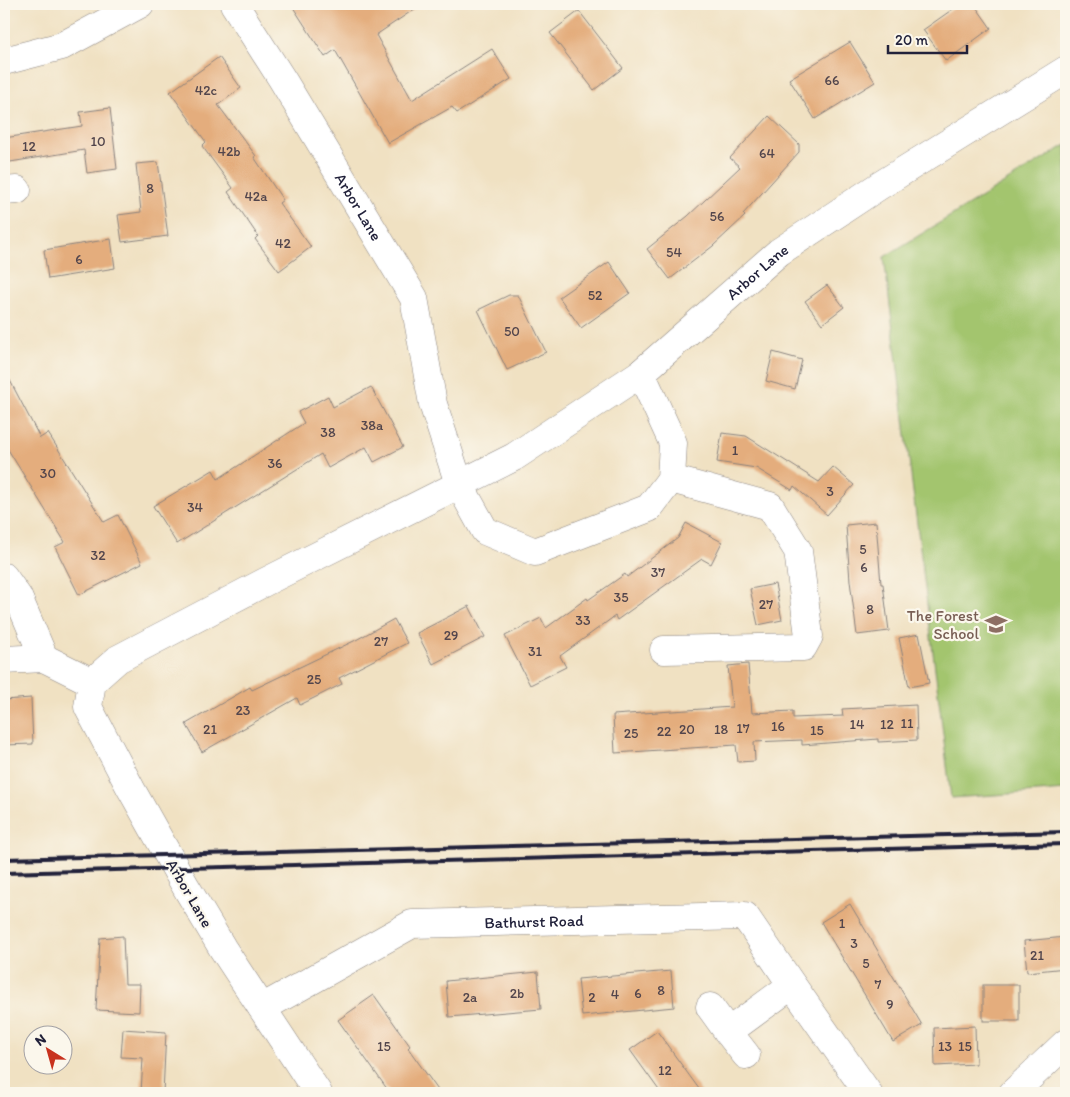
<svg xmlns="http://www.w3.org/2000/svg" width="1070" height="1097" font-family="Itim,sans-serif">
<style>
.green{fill:#a3c56e;stroke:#627454}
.building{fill:#e4ad7d}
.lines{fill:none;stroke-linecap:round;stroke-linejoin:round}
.minor-casing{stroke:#89827e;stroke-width:29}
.minor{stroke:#fff;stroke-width:28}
.rail{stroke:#22223b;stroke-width:4}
.labels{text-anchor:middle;stroke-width:4.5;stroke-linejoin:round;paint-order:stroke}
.number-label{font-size:14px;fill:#52454c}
.street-label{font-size:16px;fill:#22223b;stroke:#fbf7ec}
.education-label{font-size:16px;fill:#785e54;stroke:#fbf7ec;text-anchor:end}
</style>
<rect width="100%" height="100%" fill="#fbf7ec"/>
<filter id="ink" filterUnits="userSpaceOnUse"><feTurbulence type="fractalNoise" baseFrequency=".02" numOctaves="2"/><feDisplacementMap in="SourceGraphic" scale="10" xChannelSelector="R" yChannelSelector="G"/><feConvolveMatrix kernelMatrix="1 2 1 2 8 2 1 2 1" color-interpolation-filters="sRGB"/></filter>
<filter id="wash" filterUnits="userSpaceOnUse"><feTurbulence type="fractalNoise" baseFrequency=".0096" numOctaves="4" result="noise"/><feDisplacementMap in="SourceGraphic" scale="20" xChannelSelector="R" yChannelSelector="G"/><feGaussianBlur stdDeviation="1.12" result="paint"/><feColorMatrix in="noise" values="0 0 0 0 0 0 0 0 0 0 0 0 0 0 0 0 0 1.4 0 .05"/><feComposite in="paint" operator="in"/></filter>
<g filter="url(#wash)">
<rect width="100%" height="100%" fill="#f0e1c2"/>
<polygon class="green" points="1066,145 1066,790 951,798 884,257"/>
<g id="blocks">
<g class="building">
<polygon points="291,4 422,4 376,35 412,100 492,49 511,79 457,113 452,107 388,143 335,50 325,57"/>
<polygon points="960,4 974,4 991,28 946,61 923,30"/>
<polygon points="579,11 623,68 594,90 550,33"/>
<polygon points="850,42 875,82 815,119 789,79"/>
<polygon points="219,57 241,88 218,105 256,156 254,157 283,200 279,203 311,247 279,271 255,239 258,236 228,192 233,188 202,146 206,142 170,92"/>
<polygon points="110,108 117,169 87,173 84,150 4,163 4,138 82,126 80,112"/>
<polygon points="769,116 799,144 799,152 743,214 745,216 713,246 670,279 647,249 688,216 740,167 730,158"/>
<polygon points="158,162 168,236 122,242 118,215 141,212 136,164"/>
<polygon points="111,239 115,268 48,279 44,250"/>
<polygon points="609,262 630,293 581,328 559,297"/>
<polygon points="827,285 844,307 822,324 805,301"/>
<polygon points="509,295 518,295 546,352 507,370 478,310"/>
<polygon points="773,352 802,360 795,389 766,381"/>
<polygon points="4,369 40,438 48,433 104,522 118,515 142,563 79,595 55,547 65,542 4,443"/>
<polygon points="371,387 403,447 374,462 366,447 328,468 321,454 177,544 153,506 213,470 218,479 304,423 298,412 328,396 333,407"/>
<polygon points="722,433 746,436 819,482 833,467 854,485 827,515 794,486 792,490 756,468 717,462"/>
<polygon points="876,522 881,584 883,584 889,631 857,635 850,581 846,525"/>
<polygon points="686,523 722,542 711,564 702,559 617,620 615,616 560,656 566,667 530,685 505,636 541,618 546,628 587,598 588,600 625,574 627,577 678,538"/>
<polygon points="775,584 782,620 758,625 750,589"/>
<polygon points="469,606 485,637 433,664 417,633"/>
<polygon points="394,619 407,643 339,678 342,684 300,705 297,698 202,752 186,724 250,687 252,690 356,640"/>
<polygon points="919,634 929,683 909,687 899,638"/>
<polygon points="748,664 752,713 793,711 793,718 843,716 842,709 916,705 917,740 878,742 878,739 802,745 802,740 754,742 755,761 738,762 736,745 615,753 613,715 732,707 728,666"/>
<polygon points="31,698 33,744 4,745 4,700"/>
<polygon points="850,904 922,1025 893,1042 821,922"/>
<polygon points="123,936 125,984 140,984 139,1012 96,1010 100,938"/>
<polygon points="1066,937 1066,968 1027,972 1024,941"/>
<polygon points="671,971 674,1007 582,1016 578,979"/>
<polygon points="538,972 541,1009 449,1017 446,981"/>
<rect x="983" y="985" width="36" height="36"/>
<polygon points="374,995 410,1046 408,1048 440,1093 390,1093 338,1020"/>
<polygon points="975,1026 976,1064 935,1066 934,1028"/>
<polygon points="123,1029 166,1032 163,1093 141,1093 143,1058 121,1057"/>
<polygon points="657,1031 686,1071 702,1093 661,1093 630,1050"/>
</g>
</g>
</g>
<g filter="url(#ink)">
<use href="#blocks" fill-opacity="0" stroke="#89827e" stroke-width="1"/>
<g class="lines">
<g class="minor-casing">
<g id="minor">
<path id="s1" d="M234,4L282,79L414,298L433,404L459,484L485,531L535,552L649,508L671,479L673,443L641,373"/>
<polyline points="4,61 62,46 140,4"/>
<polyline points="4,191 17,190"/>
<polyline points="4,577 18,597 44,658 92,682"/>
<polyline points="664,650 803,647 809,636 798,551 770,506 671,479"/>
<polyline points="4,660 44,658"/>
<polyline points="710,1007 728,1032 792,985"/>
<path id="s2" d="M262,1008L412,924L745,916L792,985L868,1093"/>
<polyline points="728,1032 746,1055"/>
<path id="s3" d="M318,1093L223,949L186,887L131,789L88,707L92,682L118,659L265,582L514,457L641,373L779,252L879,186L1066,70"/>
<polyline points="1013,1093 1066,1043"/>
</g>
</g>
<use href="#minor" class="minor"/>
<g class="rail">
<polyline points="4,859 1066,832"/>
<polyline points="4,873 1066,844"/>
</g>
</g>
</g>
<defs>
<g id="school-bare" transform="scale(1.725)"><path d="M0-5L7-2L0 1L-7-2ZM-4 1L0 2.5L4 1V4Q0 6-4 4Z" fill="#8d6e63" stroke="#fbf7ec" stroke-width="2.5" paint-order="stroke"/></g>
</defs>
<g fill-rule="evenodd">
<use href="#school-bare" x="996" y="624"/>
</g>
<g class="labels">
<g class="number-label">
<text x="832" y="85">66</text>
<text x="206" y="95">42c</text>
<text x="98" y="146">10</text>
<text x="29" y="151">12</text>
<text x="229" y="156">42b</text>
<text x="767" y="158">64</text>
<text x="150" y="193">8</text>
<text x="256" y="201">42a</text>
<text x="717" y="221">56</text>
<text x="283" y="248">42</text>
<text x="674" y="257">54</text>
<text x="79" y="264">6</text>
<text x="595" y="300">52</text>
<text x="512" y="336">50</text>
<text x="372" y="430">38a</text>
<text x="328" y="437">38</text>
<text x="735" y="455">1</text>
<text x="275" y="468">36</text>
<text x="48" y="478">30</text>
<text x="830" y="496">3</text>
<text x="195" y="512">34</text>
<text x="863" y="554">5</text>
<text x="98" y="560">32</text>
<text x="864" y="572">6</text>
<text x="658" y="577">37</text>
<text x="621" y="602">35</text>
<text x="766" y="609">27</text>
<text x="870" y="614">8</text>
<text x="583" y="625">33</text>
<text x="451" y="640">29</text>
<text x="381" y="646">27</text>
<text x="535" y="656">31</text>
<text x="314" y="684">25</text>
<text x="243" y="715">23</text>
<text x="907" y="728">11</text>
<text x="857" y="729">14</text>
<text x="887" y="729">12</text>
<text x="778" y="731">16</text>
<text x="743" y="733">17</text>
<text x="210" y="734">21</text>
<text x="687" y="734">20</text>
<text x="721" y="734">18</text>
<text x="817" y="735">15</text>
<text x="664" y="736">22</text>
<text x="631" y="738">25</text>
<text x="842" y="928">1</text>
<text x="854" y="948">3</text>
<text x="1037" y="960">21</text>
<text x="866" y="968">5</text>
<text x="878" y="989">7</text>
<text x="661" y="995">8</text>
<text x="517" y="998">2b</text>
<text x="638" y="998">6</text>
<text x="615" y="999">4</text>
<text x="470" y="1002">2a</text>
<text x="592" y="1002">2</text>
<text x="890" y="1009">9</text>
<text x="384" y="1051">15</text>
<text x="945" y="1051">13</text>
<text x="965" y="1051">15</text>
<text x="665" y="1075">12</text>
</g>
<g class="street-label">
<text dy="6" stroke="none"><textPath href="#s1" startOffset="238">Arbor Lane</textPath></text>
<text dy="6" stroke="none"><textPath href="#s3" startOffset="1261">Arbor Lane</textPath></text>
<text transform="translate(190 893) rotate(60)" y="6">Arbor Lane</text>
<text dy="6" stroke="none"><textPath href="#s2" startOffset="294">Bathurst Road</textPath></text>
</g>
<g class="education-label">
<text x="979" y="621">The Forest<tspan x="979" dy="18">School</tspan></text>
</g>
</g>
<rect width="1070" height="1097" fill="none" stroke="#fbf7ec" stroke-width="20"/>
<g transform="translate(48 1050) rotate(323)"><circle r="24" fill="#fbf7ec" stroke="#a4a2a5"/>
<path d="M0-4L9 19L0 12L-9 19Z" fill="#c8321e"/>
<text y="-8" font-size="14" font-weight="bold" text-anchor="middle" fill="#22223b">N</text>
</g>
<path d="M888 45v8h79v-8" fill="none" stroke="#22223b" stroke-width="2.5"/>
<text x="895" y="45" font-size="15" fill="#22223b" stroke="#fbf7ec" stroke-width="4" paint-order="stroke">20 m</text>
</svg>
